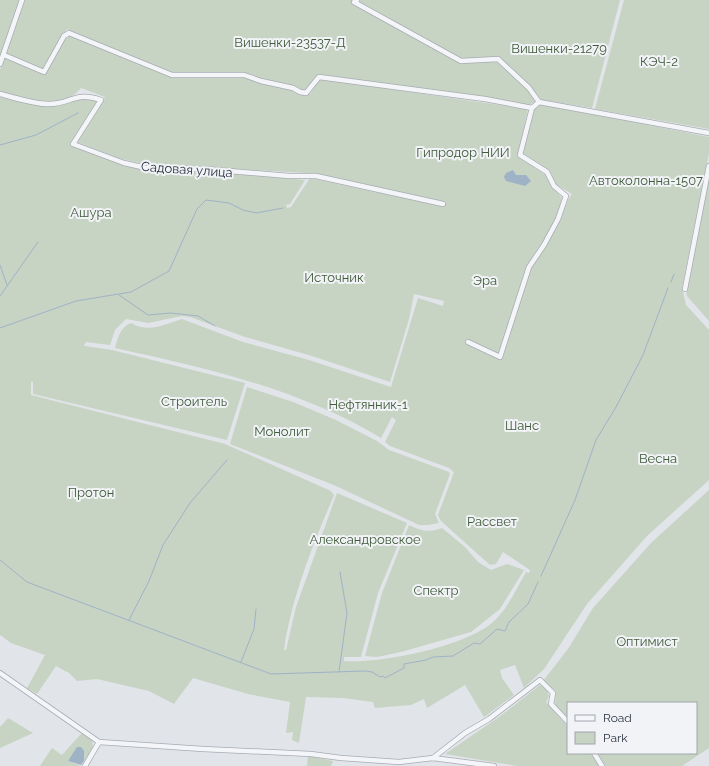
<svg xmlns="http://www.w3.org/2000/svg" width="709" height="766" font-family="Raleway,sans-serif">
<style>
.green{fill:#c7d3c3;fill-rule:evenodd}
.water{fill:#9fb3c7}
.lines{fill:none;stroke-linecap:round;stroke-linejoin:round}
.stream{stroke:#9fb3c7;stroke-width:1}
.minor-casing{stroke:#a7acb3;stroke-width:6}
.minor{stroke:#f4f5f8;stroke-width:4.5}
.labels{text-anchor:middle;stroke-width:4;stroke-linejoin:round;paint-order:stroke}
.park-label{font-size:13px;fill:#3f5b39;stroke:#f1f3f7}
.street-label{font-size:13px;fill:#2b3340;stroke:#f1f3f7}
</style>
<rect width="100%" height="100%" fill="#e1e5e9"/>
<g class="green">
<polygon points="0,0 20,0 0,60"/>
<polygon points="25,0 354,0 353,4 461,63 496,61 527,88 535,102 527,106 318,74 306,90 300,91 263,80 254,75 241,73 172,74 122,54 67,29 43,70 6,54"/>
<polygon points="359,0 620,0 592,108 542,100 530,86 500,57 462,59 357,3"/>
<polygon points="624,0 709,0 709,129 595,109"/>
<path d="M70,35L171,77L241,76L304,94H310L320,79L528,109L518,156L547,176C549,185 556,190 562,198L555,223L529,262L500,354L468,340L467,343L501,360L532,265L559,224L568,200L572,194L555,184L550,171L522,154L534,108L542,104L709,137V153L682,288L686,305L709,330V480L647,536L587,604L544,669L524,688L515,665L500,670L502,678L514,695L484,717L465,685L427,708L424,699L411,705L375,708L373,702L343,698L306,697L299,743L292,740L293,732L286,733L290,702L248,694L193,678L174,704L149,691L97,679L77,681L69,673L56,666L37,694L27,688L45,655L11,643L0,635V97C14,99 37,106 50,106C66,106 80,92 96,101V105L70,144L119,162L145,169L197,170L305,180L290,204L286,205L287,208L291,207L310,178L445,207L446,202L333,177L306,173L144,164L118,158L77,142L105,97L81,88C63,111 24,97 0,93V70L4,58L45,74L59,46ZM414,294L444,301L443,306L418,298L391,387L309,360L243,342L182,319C163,325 149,333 131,323C120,327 118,338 115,348C206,368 300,389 381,438L392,417L396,420L385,442L390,446L449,468L454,472L438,515L441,521L490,565L496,564L503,552L530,570L529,573L526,572C515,591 506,613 488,626C459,647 380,664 344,661V657H361L378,593L407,523L337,493L296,607L286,650H284C291,600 312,546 332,500L334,495L331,491L225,444L31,395V382H33V394L227,440L245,383L112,350L85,346L84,345L86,342L110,345L115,330L126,319L148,323L182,316L190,317L245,337L312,356L390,382L409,319Z"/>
<polygon points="709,172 709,321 687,296 686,289"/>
<polygon points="247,387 293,402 336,420 377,441 389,450 449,472 450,474 435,514 439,523 428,525 419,525 336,486 230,444"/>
<polygon points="709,490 709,748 682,766 605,766 597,753 696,753 696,703 568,703 568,719 555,704 556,691 543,681 568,649 593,608 651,543"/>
<path d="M409,525C421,531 429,533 442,528L465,547L478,562L491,570L507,564L524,570L500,609L471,632L401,652L377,657L365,656L382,593Z"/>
<polygon points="540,685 546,688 549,696 546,702 568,727 568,753 591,753 600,766 517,766 445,754 499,717"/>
<polygon points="8,718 33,733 0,748 0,727"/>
<polygon points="81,734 84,734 92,740 93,748 84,761 84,751 76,751 68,761 81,766 40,766 52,748 62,755"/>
<polygon points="308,756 333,761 331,766 307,766"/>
</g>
<g class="water">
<polygon points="513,170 516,175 526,175 531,181 525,186 506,181 504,177 506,173"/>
<polygon points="77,747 81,747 84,751 84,761 81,765 68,761"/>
</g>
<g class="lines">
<g class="stream">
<polyline points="0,145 36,135 78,113"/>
<polyline points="0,265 7,285"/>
<polyline points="671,282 674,274"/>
<polyline points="119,295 148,315 171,313 198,316 215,326"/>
<polyline points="0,296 38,242"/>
<polyline points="0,328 76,301 131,292 169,271 197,209 206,200 229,203 243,210 256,213 283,208"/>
<polyline points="0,560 27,582 271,674 365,671 372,672 380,677 383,676 385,678 404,668 404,664 426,660 433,657 453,656 474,643 480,644 497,629 505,631 509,622 528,604 538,582"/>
<polyline points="541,576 575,500 596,440 616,407 643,355 668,288"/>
<polyline points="129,620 149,581 163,545 190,503 227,460"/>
<polyline points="241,662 254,629 256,609"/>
<polyline points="339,672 347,613 340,572"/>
</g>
<g class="minor-casing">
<g id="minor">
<polyline points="357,0 354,2 461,61 498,59 529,88 539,102"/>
<polyline points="4,55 44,72 64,36 69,33 172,75 244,75 261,81 293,88 300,92 306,93 319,77 485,99 532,108"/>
<polyline points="0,64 22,0"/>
<path d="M0,94C16,98 33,104 49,104C72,104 73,91 101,100L73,144L124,163L146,168L205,169L289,176H316L443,204"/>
<polyline points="685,289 709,166"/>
<polyline points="468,342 500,357 529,267 544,245 558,219 566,196 554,186 547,172 520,155 532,108 539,102 709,133"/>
<polyline points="0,673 99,742"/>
<polyline points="594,753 602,766"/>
<polyline points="433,758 465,733 489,719 540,680 553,693 551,704 568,722"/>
<polyline points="85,766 99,742 203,749 311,754 341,758 399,762 433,758 494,766"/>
</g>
</g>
<use href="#minor" class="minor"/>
</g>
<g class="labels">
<g class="park-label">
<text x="290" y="47">Вишенки-23537-Д</text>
<text x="559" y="53">Вишенки-21279</text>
<text x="659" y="66">КЭЧ-2</text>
<text x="463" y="157">Гипродор НИИ</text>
<text x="646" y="185">Автоколонна-1507</text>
<text x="91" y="217">Ашура</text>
<text x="334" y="282">Источник</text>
<text x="485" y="285">Эра</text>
<text x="194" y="406">Строитель</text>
<text x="368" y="409">Нефтянник-1</text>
<text x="522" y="430">Шанс</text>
<text x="282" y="436">Монолит</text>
<text x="658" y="463">Весна</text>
<text x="91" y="497">Протон</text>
<text x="492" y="526">Рассвет</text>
<text x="365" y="544">Александровское</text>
<text x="436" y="595">Спектр</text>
<text x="647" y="646">Оптимист</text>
</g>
<g class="street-label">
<text transform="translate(187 169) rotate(4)" y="5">Садовая улица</text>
</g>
</g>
<rect x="567" y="702" width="130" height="52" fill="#f1f3f7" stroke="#a2a6ae"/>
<rect x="575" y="715" width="20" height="6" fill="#f4f5f8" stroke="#a2a6ae"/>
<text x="603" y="722" font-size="12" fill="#2b3340">Road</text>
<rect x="575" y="732" width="20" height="12" fill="#c7d3c3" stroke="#a2a6ae"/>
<text x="603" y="742" font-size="12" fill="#2b3340">Park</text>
</svg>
